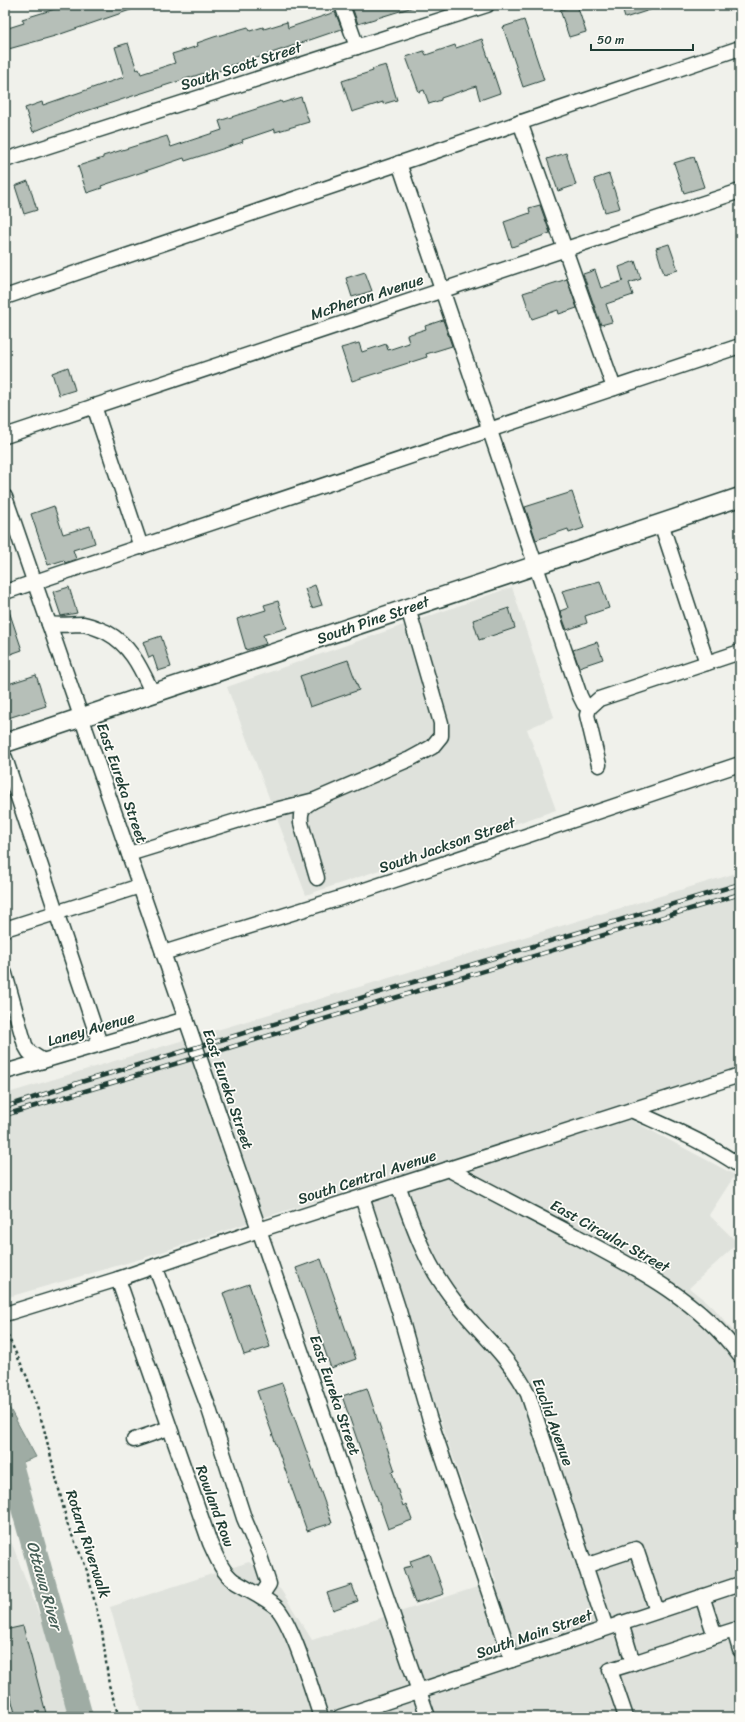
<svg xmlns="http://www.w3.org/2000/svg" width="745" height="1722" font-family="Sriracha,sans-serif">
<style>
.built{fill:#dfe2dc}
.water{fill:#9faca4;stroke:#6c8077}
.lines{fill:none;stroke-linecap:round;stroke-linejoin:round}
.river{stroke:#9faca4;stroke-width:24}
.building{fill:#b6bfb8;stroke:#1f3d34}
.minor-casing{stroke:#1f3d34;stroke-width:17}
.major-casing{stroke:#1f3d34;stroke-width:21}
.path{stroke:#1f3d34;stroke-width:2.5;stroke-dasharray:3 3;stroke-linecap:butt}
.minor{stroke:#fdfcf7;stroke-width:14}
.major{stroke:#fdfcf7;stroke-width:18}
.rail-casing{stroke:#1f3d34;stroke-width:4.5}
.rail{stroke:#fdfcf7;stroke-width:3;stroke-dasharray:9;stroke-linecap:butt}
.labels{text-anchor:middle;stroke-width:3.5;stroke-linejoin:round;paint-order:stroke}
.street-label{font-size:15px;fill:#1f3d34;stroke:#fdfcf7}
.water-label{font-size:16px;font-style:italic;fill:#455e56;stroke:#fdfcf7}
</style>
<rect width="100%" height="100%" fill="#f0f1eb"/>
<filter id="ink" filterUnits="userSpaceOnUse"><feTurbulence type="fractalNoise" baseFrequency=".025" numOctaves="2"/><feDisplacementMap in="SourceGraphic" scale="8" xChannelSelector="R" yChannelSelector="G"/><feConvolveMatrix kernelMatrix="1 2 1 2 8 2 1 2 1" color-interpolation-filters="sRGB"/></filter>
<g filter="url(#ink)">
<g class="built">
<polygon points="512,587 554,717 527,729 556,810 306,895 227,687"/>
<polygon points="740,872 740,1082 633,1121 735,1175 709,1215 738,1243 689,1288 713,1307 740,1339 740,1717 142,1717 110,1607 249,1562 281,1590 312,1640 496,1581 433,1399 367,1186 265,1217 144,1258 5,1298 5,1094"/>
<polygon points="5,1526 79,1717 5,1717"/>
</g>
<polygon class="water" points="5,1400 36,1457 5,1469"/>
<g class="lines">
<polyline class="river" points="5,1454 10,1461 81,1717"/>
</g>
<g class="building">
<polygon points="68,5 139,5 139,7 55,36 5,50 5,29 24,23 22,19"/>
<polygon points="357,5 412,5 413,7 358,24 352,7"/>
<polygon points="577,5 586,32 569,37 560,10"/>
<polygon points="621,5 659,5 659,7 625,18"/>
<polygon points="335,12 342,29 254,59 224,67 225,69 207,74 207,72 74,115 33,132 25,108 42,102 43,105 124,77 115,47 128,43 137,70 139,69 141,74 175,63 172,54 198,46 197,43 214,37 248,27 250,31 263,27 264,29 287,22 288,28"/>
<polygon points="524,20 544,80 523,87 503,27"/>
<polygon points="482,39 500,93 480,100 476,86 441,98 441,100 429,104 424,90 419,92 406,57 424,51 426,55 455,45 456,48"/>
<polygon points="386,65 397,100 383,104 383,102 352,112 342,81 373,71 372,69"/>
<polygon points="301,97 309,122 275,132 275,129 242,140 243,142 219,150 185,161 184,158 101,186 102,188 87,193 78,166 103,158 103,156 167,136 171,147 222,130 219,121 281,101 282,103"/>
<polygon points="566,153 576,185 558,191 547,159"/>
<polygon points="694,157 704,187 684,193 674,163"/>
<polygon points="609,174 620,208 605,212 594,179"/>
<polygon points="28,181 37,210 24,214 15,186"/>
<polygon points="540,205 550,233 512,247 504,222 530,213 529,208"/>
<polygon points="669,244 678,270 664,274 656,248"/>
<polygon points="635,261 641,279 629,283 633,295 606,304 612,322 601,325 583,274 595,270 601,288 623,281 619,267"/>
<polygon points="365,272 372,291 352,297 346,278"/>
<polygon points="567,279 577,308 559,314 558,310 532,319 523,293"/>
<polygon points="443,320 452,346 426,354 427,357 352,381 341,348 359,343 362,352 386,344 388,350 409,343 407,335 426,329 425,326"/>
<polygon points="68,367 75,390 59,395 52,373"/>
<polygon points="572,492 584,528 569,533 568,529 536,540 525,507"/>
<polygon points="54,506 63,534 90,526 95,543 73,550 76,559 65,563 64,560 48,565 31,514"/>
<polygon points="600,581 609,608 585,616 587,623 567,630 560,611 568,608 562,591"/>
<polygon points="315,585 322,605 312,608 305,589"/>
<polygon points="69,587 77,613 61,616 53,592"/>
<polygon points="278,601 287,628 263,635 266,644 246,650 237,619 266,610 264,605"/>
<polygon points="5,605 7,605 22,650 5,656"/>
<polygon points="509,608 515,628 479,640 473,620"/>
<polygon points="161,636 171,667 158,671 153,656 149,658 143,642"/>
<polygon points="597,642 603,659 579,667 573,650"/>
<polygon points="348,660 359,690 310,707 300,676"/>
<polygon points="36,675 46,706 5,719 5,685"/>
<polygon points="321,1259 356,1359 331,1368 296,1268"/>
<polygon points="249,1284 270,1347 244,1355 223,1293"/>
<polygon points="282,1383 332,1523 307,1531 257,1391"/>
<polygon points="367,1388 395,1471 392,1472 403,1506 406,1504 412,1520 388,1529 342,1396"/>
<polygon points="430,1554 444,1594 415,1603 403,1568 412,1566 410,1561"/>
<polygon points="352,1585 358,1601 333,1610 327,1593"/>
<polygon points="23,1626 47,1717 16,1717 5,1675 5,1630"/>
</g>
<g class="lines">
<g class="minor-casing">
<g id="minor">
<polyline points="342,5 357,47"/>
<polyline points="520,122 614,388"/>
<polyline points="5,160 487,5"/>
<polyline points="399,163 580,696 584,704 589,708"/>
<polyline points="5,297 740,48"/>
<polyline points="94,406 141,547"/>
<polyline points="5,436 740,191"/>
<polyline points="5,497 428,1717"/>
<polyline points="661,523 707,663"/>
<polyline points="5,592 740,346"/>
<path d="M49,624C60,626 71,624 83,624C90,625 99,629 106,632C132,646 141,669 153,694"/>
<polyline points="5,758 100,1044"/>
<polyline points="599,765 587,715 589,708 599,699 740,652"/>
<path d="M313,801C302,807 300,811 301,823L317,878"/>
<polyline points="129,854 259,814 315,800 410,759 432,747 441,736 441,723 408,608"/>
<polyline points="5,929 140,886"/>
<polyline points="163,953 350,895 740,764"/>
<polyline points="5,974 25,1045 29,1052 43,1061"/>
<polyline points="5,1072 186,1019"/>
<path d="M631,1110C668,1127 706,1142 740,1166"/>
<path d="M448,1169C489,1191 530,1212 572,1234C634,1267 697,1298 740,1356"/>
<path d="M398,1185C411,1220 422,1255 443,1285C468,1324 507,1351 528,1394L606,1628"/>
<polyline points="362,1197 399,1311 429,1417 512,1660"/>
<polyline points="155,1266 208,1406 244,1518 259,1553 269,1584 261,1596"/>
<path d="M118,1279L210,1543C216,1556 222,1572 234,1581C248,1590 263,1596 276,1607C293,1624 312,1691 321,1717"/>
<polyline points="5,1314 118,1279 259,1230 740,1075"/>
<polyline points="134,1440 169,1428"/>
<polyline points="585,1566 636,1549 657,1611"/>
<polyline points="621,1623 633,1663 715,1636 702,1596"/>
<polyline points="715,1636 734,1630 740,1650"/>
<polyline points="340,1717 740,1584"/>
<polyline points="626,1717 610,1670 633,1663"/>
</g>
</g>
<g class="major-casing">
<polyline id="major" points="5,743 740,497"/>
</g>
<polyline class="path" points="5,1330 27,1377 43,1425 68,1526 86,1567 102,1631 109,1685 119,1717"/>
<use href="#minor" class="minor"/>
<use href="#major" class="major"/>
<g class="rail-casing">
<g id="rail">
<polyline points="5,1107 81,1082 740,884"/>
<polyline points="5,1115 740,894"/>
</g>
</g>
<use href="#rail" class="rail"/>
</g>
</g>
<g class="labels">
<g class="street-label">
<text transform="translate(241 66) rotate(-18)" y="5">South Scott Street</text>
<text transform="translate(367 297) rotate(-18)" y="5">McPheron Avenue</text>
<text transform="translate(373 620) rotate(-19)" y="5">South Pine Street</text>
<text transform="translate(122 783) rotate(71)" y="5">East Eureka Street</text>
<text transform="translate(447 845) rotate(-19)" y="5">South Jackson Street</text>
<text transform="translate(91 1029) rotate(-16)" y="5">Laney Avenue</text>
<text transform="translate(228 1089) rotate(71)" y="5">East Eureka Street</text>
<text transform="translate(367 1177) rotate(-18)" y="5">South Central Avenue</text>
<text transform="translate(610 1236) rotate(29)" y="5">East Circular Street</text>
<text transform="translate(335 1395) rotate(71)" y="5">East Eureka Street</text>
<text transform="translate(553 1422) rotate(70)" y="5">Euclid Avenue</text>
<text transform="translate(215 1506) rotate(70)" y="5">Rowland Row</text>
<text transform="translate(88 1544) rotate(72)" y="5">Rotary Riverwalk</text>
<text transform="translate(534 1634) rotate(-19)" y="5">South Main Street</text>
</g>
<g class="water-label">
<text transform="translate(45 1585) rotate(74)" y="6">Ottawa River</text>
</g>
</g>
<rect width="745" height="1722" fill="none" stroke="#fdfcf7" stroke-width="20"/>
<rect x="10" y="10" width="725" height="1702" fill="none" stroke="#1f3d34" stroke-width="1.5" filter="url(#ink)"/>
<path d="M591 44v6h102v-6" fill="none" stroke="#1f3d34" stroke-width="2"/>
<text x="597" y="44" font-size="12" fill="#1f3d34" stroke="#fdfcf7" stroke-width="3" paint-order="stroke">50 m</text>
</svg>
